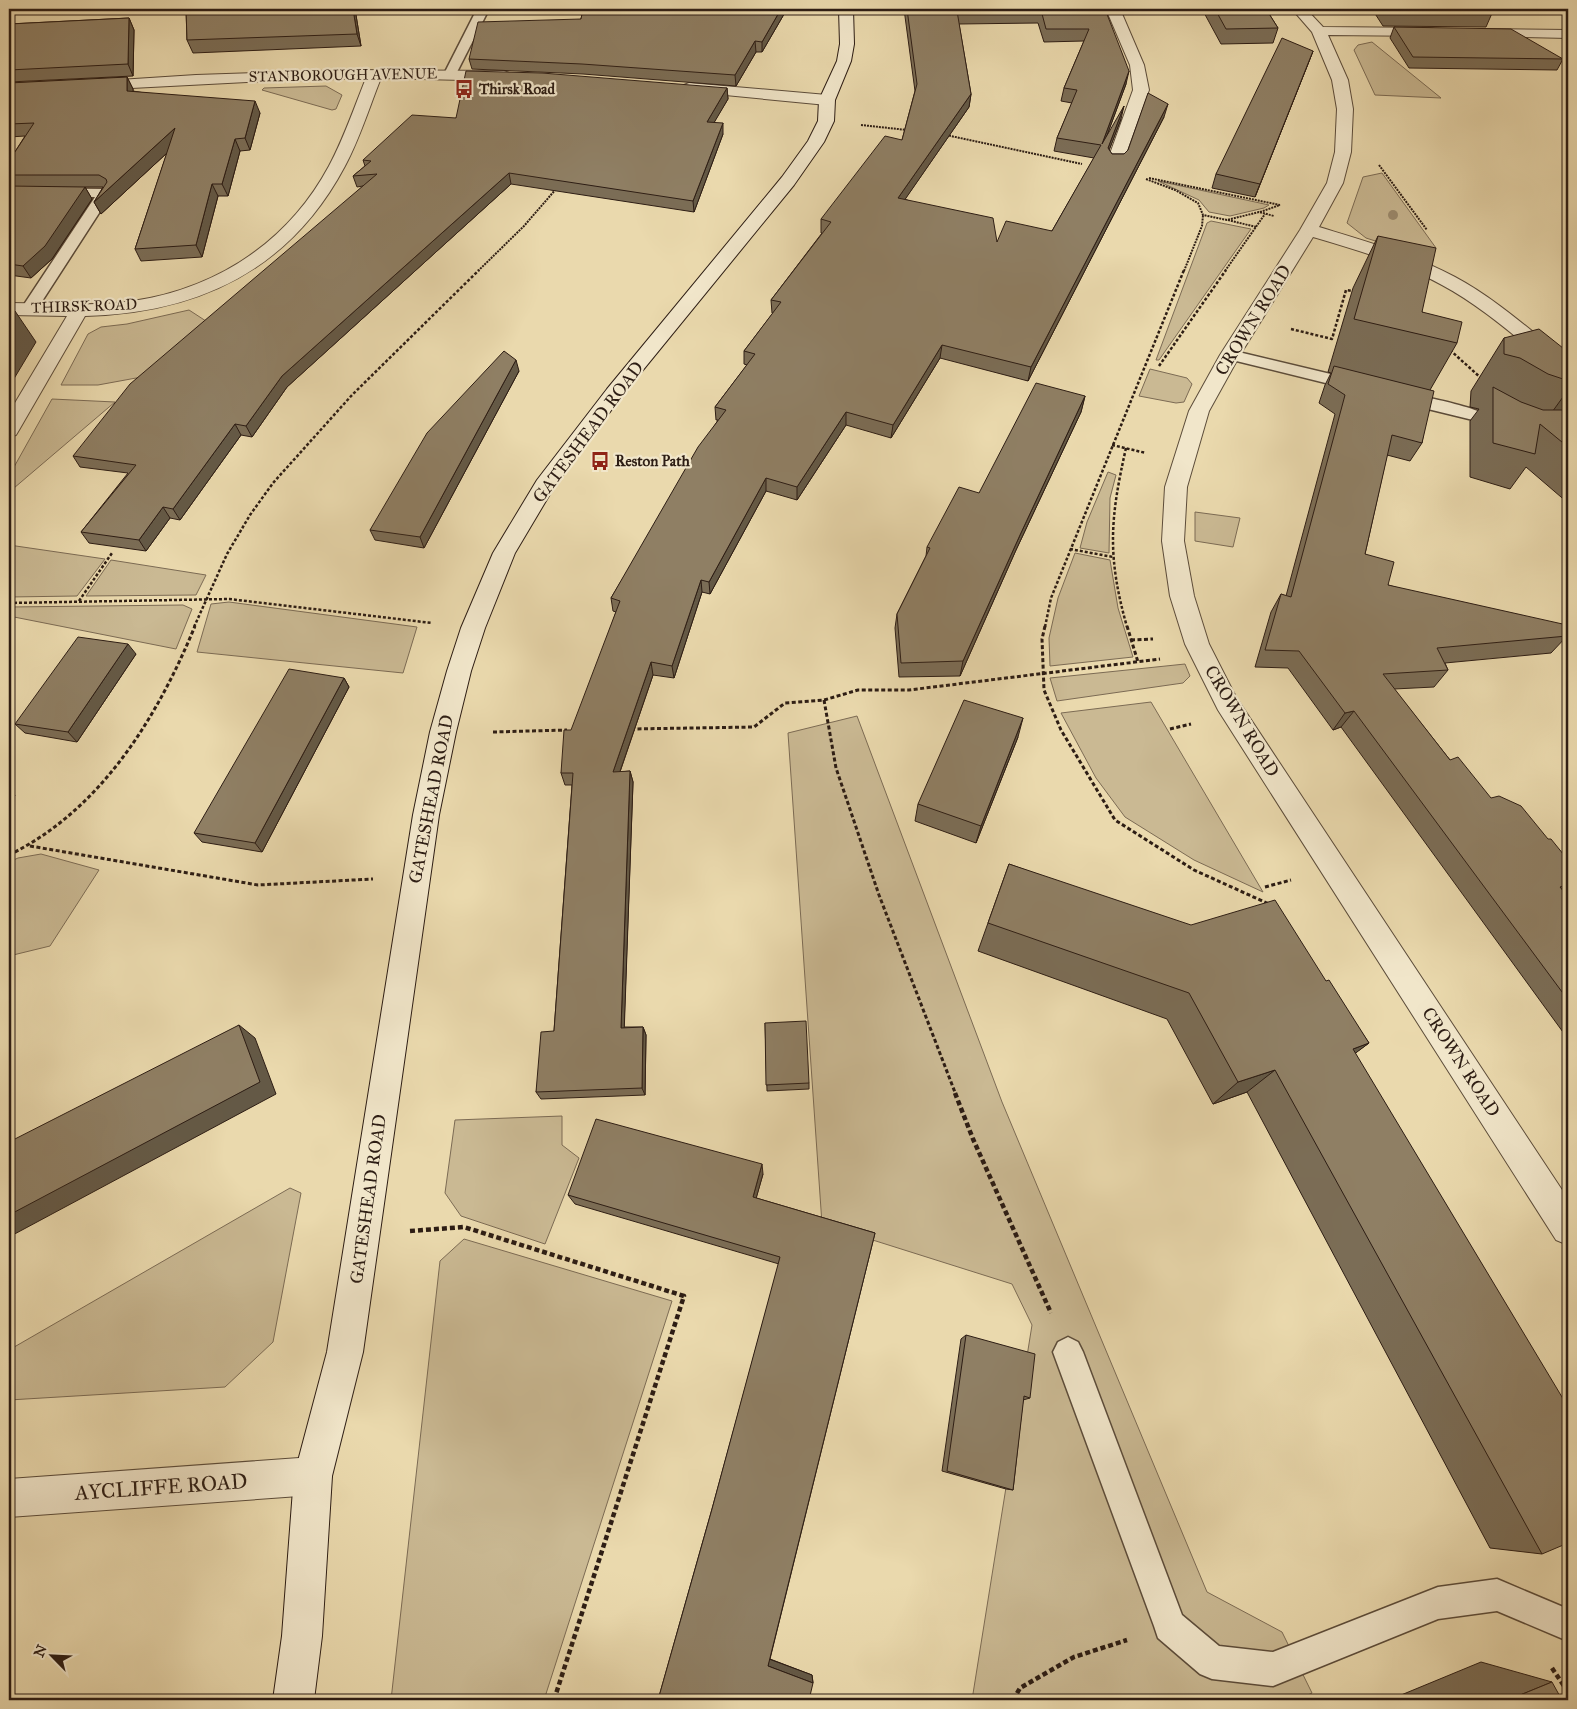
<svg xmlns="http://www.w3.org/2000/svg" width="1577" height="1709" font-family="'IM FELL Great Primer',serif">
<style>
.green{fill:#cab993;stroke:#7c6b54}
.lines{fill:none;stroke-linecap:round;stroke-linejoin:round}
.lane-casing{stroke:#5c4c3a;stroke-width:3}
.street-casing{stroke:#5c4c3a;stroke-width:2}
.secondary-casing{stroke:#2d1d14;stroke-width:2}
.path-far3{stroke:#2d1d14;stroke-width:2;stroke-dasharray:2 1;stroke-linecap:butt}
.path-far2{stroke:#2d1d14;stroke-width:2.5;stroke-dasharray:3 2;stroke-linecap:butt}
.path-far1{stroke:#2d1d14;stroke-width:3;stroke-dasharray:4 2.5;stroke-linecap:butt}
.path{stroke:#2d1d14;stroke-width:4.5;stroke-dasharray:5 3;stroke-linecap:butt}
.lane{fill:#f1e6ca;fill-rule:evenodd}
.street{fill:#f1e6ca;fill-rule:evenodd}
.secondary{fill:#f1e6ca;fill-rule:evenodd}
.tree{fill:#9c8b6e}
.wall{fill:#7b6d56;stroke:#2d1d14;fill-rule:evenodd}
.shaded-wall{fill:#645946;stroke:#2d1d14}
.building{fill:#8f7f64;stroke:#2d1d14;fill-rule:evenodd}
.labels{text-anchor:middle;stroke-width:4.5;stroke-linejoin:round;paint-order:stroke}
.far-street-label{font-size:15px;fill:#2d1d14;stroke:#f1e6ca}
.far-poi-label{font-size:15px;font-weight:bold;fill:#2d1d14;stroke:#f1e6ca;text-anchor:start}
.street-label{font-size:18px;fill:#2d1d14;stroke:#f1e6ca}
.near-street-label{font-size:21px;fill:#2d1d14;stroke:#f1e6ca}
</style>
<rect width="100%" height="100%" fill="#ead9ad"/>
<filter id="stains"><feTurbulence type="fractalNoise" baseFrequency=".004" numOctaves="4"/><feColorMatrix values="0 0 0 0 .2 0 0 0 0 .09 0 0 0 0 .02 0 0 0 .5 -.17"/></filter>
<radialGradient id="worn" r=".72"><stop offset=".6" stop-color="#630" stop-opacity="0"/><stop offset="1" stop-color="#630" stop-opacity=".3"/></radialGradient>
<g class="green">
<polygon points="1372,42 1441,98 1375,95 1354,50 1358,45"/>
<polygon points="326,86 342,95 336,109 332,110 262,90 264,88"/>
<polygon points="1382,173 1436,248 1413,253 1366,238 1347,223 1363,177"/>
<polygon points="1158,181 1269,205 1264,208 1230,216 1209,212 1199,200"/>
<polygon points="1211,221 1251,229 1159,360 1156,360 1207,223"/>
<polygon points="189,310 209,323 147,376 98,385 61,385 88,334 101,327 127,324"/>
<polygon points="1150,369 1187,378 1192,384 1184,402 1176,403 1139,396"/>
<polygon points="52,399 115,402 14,488 9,487 9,476"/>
<polygon points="1108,472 1116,475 1110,498 1109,553 1080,548 1087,522"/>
<polygon points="1195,512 1240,518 1233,547 1195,541"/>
<polygon points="9,545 105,559 77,596 9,597"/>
<polygon points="1075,553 1110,560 1118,608 1133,657 1050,666 1049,638 1058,598"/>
<polygon points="111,560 206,575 196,595 86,596"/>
<polygon points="229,602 417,627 403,673 197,652 211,604"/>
<polygon points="183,605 192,609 176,649 9,616 9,607"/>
<polygon points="1185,664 1190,676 1183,683 1057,701 1050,678"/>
<polygon points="1151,702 1263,892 1194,860 1125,817 1096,778 1061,713"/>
<polygon points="857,716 1002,1102 1207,1592 1282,1632 1312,1693 1298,1700 972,1700 1032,1325 1012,1284 822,1224 788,733"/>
<polygon points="41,854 99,870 50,946 9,956 9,862 18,858"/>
<polygon points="562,1116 562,1145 579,1158 545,1244 461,1216 445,1193 455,1120"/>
<polygon points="290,1188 301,1193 273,1342 225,1387 9,1400 9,1350"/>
<polygon points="464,1239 672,1301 544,1700 391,1700 440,1261"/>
</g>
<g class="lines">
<g class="lane-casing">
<g id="lane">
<polygon points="477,9 489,9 456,74 454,77 446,77 444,74"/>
<polygon points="9,188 105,189 112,193 37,309 34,312 24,312 21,309 95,197 9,196"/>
<polygon points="1230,350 1364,382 1366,386 1364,390 1358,391 1224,358 1222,355 1224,352"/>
<path d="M1401,392C1427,398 1494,408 1508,430L1506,434L1500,435L1494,434L1473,420L1395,401L1393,397L1395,393Z"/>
<polygon points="1068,1337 1078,1342 1083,1352 1182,1615 1219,1646 1273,1652 1438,1587 1497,1579 1568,1609 1568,1641 1497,1611 1438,1619 1273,1686 1212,1679 1200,1674 1158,1638 1154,1626 1053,1352 1058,1342"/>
</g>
</g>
<g class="street-casing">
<g id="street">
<polygon points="1106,9 1120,9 1144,65 1149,90 1123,162 1121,165 1109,165 1107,162 1133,90 1130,65"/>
<path d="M1292,9H1306L1323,27L1430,28L1435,29L1437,32L1435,35L1430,36L1328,35L1348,80L1353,109L1351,152L1343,183L1319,227C1365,241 1412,254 1455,277C1496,299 1531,331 1568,360V375L1561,373C1522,343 1485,308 1442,285C1402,263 1357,250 1313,237L1240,355L1209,411L1187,487L1184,541L1194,596L1209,644L1236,697L1568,1199V1245L1556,1240L1218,710L1185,644L1170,596L1162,541L1165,487L1189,411L1220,355L1300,230L1327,183L1335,152L1337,109L1332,80L1312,32Z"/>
<polygon points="1483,29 1568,30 1568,38 1478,36 1476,33 1478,30"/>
<path d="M350,70L504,71L509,73L512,76L509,79L504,81L381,78C369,108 360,138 345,166C290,270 199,313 85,316L19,430L16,435L9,437V413L67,316L9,315V303C44,303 79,306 115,303C206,295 285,248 329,166C344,138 354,108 366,78L247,82L93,90L88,88L85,85L88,82L196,75Z"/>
<polygon points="689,83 827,95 832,97 835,100 832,103 827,105 684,91 681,88 684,85"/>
<polygon points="313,1457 326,1463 332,1476 326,1489 313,1495 9,1517 9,1479"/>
</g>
</g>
<g class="secondary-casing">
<polygon id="secondary" points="839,9 853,9 854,44 851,61 835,100 834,121 824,142 794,185 621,397 553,489 515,553 485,628 471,671 456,732 439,815 363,1352 332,1476 322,1636 314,1700 273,1700 282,1636 294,1476 327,1352 413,815 430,732 447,671 461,628 493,553 537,480 607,389 782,177 808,141 818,121 819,100 837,61 840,44"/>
</g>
<g class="path-far3">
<polyline points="861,125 907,130"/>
<polyline points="946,135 1082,164"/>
<polyline points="1379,165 1427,230"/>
<polyline points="1149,178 1280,205"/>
<polyline points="1146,179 1175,190 1198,203 1203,215 1227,220 1259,212 1274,216"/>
<polyline points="1260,212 1280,205"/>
<polyline points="1228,220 1256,227"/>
<polyline points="478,271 524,226 556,189"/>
<polyline points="1184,271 1202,226 1203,215"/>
<polyline points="1225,271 1265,214"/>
</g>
<g class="path-far2">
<polyline points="1291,329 1332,339 1346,290 1352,291"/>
<polyline points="1450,350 1481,378"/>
<polyline points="1159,366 1226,270"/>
<polyline points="1112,445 1146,453"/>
<path d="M1126,448C1110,519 1107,556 1127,627"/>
<polyline points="1070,549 1113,557"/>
<polyline points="79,601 112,553"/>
<polyline points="9,603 229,599 432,623"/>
<polyline points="194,627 227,554 250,515 273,483 352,395 479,270"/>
<polyline points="1045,627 1051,598 1184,270"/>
</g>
<g class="path-far1">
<polyline points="1045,626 1042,639 1044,690 1061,730 1115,820 1194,870 1269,904"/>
<polyline points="1127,626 1138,662"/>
<polyline points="1131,640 1153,639"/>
<polyline points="824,700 836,768 879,895 956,1095"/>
<polyline points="631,729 754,727 785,703 824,700 858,690 909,690 1160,659"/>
<polyline points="1170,729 1191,724"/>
<polyline points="493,732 567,730"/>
<polyline points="30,846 258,885 373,879"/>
<path d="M9,855C101,810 157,718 195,626"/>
<polyline points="1265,887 1291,880"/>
</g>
<g class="path">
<polyline points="955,1093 973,1139 1051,1313"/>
<polyline points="410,1231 464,1227 684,1296 554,1700"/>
<polyline points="1552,1668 1568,1692"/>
<polyline points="1013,1700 1020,1688 1074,1657 1127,1640"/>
</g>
<use href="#lane" class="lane"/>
<use href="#street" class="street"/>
<use href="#secondary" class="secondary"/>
</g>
<circle class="tree" cx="1393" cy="215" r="5"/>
<g class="wall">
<polygon points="186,9 355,9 361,46 193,53 187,40"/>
<polygon points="583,9 787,9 762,52 756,52 736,86 583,74 472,69 469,59 581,19"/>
<path d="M904,9H1105L1126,84L1107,135L1121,119L1109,150L1112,154H1124L1164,117L1028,381L940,358L891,438L846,425L797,500L766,491L710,594L702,592L674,678L653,675L620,772L630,771L633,782L624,1027H643L646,1035L645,1095L541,1099L536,1092L554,1031L572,785H565L561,773L616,612L613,611L611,598L718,420H716L715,407L747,365L744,364V351L773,313H772L771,300L822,233H821V219L902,140L915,91ZM1038,23L1044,42L1084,41L1064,88L1061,101L1072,103L1057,138L1054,151L1094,158L1052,231L997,242L905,199L969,107L971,94L959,24Z"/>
<polygon points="1202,9 1266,9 1278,28 1273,43 1221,44"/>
<polygon points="1372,9 1489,9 1493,11 1486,27 1383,26"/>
<polygon points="129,18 134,30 133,76 9,82 9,24"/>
<polygon points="1394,27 1563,59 1557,70 1409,68 1390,38"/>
<polygon points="1313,51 1255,197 1212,188 1216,174"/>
<polygon points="127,77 133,89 133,91 260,113 250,150 240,151 228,196 218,196 202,257 141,261 135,249 167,153 101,214 94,202 103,187 85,187 92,199 52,259 31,278 9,275 9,161 25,136 9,137 9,83"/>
<polygon points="727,88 728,99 714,122 723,134 694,212 511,184 287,387 252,437 241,435 180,520 170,518 146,551 89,543 81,532 128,473 80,467 73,456 363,186 357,187 353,176 365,166 363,160 456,118"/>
<polygon points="1378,236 1422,312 1457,343 1430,390 1422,443 1410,461 1387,455 1365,554 1388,585 1567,636 1551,653 1445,663 1448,670 1434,687 1394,689 1450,760 1568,897 1568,1039 1341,727 1333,730 1288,668 1255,667 1271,612 1281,594 1286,596 1335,414 1319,403 1325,385 1331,373 1328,372 1353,288"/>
<polygon points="1504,338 1568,352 1568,503 1526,467 1510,489 1470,477 1470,421 1479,409 1470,407 1471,391"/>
<polygon points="519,371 424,548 375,540 370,530"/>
<polygon points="1085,396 1081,412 1016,550 960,676 899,677 895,628 897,614 926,556 927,547 979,493"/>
<polygon points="136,654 77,742 25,733 15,724"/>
<polygon points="344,678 349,687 262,852 202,842 194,833"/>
<polygon points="1018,737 976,843 915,821 918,804"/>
<polygon points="1009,864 1326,981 1369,1043 1355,1053 1542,1554 1490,1548 1247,1092 1213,1104 1167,1019 978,951"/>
<polygon points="765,1023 809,1083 809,1089 767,1091"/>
<polygon points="763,1174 756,1198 875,1233 770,1659 812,1675 813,1683 658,1700 712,1509 779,1264 575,1204 568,1195"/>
<polygon points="966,1335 1030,1398 1023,1400 1013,1490 1006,1489 942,1471 961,1339"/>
<polygon points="1481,1662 1552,1682 1508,1700 1389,1700"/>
</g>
<g class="shaded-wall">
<polygon points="353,9 355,9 361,46 357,34"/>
<polygon points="781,9 787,9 762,52 762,42"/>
<polygon points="129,18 134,30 133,76 128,64"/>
<polygon points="755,41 756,52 736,86 735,75"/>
<polygon points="1313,51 1308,64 1255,197 1260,184"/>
<polygon points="1129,71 1126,84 1099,157 1102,144"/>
<polygon points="127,77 133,89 133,103 127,91"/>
<polygon points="727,88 728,99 708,133 707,122"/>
<polygon points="971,94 969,107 897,211 898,198"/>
<polygon points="255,101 260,113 250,150 245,138"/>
<polygon points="1168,104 1164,117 1028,381 1031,367"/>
<polygon points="1124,106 1121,119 1105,161 1108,148"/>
<polygon points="723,123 723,134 694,212 693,201"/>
<polygon points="175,128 181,140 101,214 94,202"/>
<polygon points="235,139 240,151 228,196 222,184"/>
<polygon points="509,173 511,184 287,387 252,437 246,426 282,376"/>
<polygon points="212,184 218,196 202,257 196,245"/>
<polygon points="85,187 92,199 52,259 31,278 23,266"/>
<polygon points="15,311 36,342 9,387 9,321"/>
<polygon points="942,345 940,358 891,438 893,425"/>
<polygon points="516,360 519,371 424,548 420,537"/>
<polygon points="1568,390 1568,410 1542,426"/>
<polygon points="1085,396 1081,412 1016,550 960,676 963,661 1020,535"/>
<polygon points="846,412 846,425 797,500 797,487"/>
<polygon points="235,424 241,435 180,520 173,509"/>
<polygon points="766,478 766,491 710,594 709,582"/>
<polygon points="163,507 170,518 146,551 139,540"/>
<polygon points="701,580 702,592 674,678 672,666"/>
<polygon points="128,644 136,654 77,742 68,732"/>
<polygon points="651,662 653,675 616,783 613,772"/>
<polygon points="344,678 349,687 262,852 255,843"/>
<polygon points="1354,711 1341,727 1333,730 1345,713"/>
<polygon points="1023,718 1018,737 976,843 981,826"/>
<polygon points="630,771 633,782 624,1036 621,1028"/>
<polygon points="9,777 15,796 9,799"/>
<polygon points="1568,884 1568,892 1565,894 1560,887"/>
<polygon points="239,1025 255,1038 276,1094 9,1237 9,1215"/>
<polygon points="643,1027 646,1035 645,1095 642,1088"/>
<polygon points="1369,1043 1337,1067 1353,1049"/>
<polygon points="1275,1070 1247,1092 1213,1104 1238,1082"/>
<polygon points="762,1164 763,1174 754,1206 753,1197"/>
<polygon points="769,1659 812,1675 813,1683 768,1666"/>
</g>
<g class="building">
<polygon points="186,9 353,9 357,34 187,40"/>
<polygon points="583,9 781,9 762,42 755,41 735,75 582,64 469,59 478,22 581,19"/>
<path d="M907,9H1105L1129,71L1102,144L1124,106L1108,148L1112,154H1124L1128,150L1148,93L1168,104L1031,367L942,345L893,425L846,412L797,487L766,478L709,582L701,580L672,666L651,662L613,772L630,771L621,1028L643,1027L642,1088L536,1092L541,1032L554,1031L573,773H561L564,730H571L620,601L611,598L698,447L726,410L715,407L755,354L744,351L781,302L771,300L831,222L821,219L885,136L902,140L917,84ZM1041,10L1046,29H1089L1064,88L1077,90L1057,138L1101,145L1052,231L1006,221L997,242L993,218L898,198L971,94L957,11Z"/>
<polygon points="1215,9 1266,9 1278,28 1226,29"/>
<polygon points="1388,9 1489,9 1493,11 1389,10"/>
<polygon points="129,18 128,64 9,70 9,24"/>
<polygon points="1394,27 1511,29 1563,59 1413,57"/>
<polygon points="1282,38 1313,51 1260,184 1216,174"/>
<polygon points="466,71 542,73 727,88 707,122 723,123 693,201 509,173 282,376 246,426 235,424 173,509 163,507 139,540 81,532 136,465 73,456 130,384 377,174 353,176 371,161 363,160 412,115 456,118"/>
<polygon points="127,77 127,91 255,101 245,138 235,139 222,184 212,184 196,245 135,249 175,128 94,202 107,182 106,179 99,175 9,175 9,161 34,123 9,124 9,83"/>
<polygon points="9,186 85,187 45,246 23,266 9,264"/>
<polygon points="1378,236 1436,248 1422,312 1462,322 1457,343 1354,319"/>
<polygon points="9,311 15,311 9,321"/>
<polygon points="1539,329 1568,352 1568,378 1563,379 1548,374 1520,358 1504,354 1504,338"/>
<polygon points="504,351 516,360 420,537 370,530 427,433"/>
<polygon points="1334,366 1434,391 1422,443 1392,435 1365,554 1394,562 1388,585 1567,625 1567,636 1437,648 1448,670 1383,674 1450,760 1458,757 1491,798 1499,796 1521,806 1548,839 1551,839 1568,860 1568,884 1560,887 1568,897 1568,1000 1354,711 1345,713 1299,651 1265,650 1281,594 1291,597 1345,395 1328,384"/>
<polygon points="1036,383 1085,396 1020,535 963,661 901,663 897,614 930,548 927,547 959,487 979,493"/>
<polygon points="1493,387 1521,402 1543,410 1565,410 1568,409 1568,447 1540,424 1535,454 1493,443"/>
<polygon points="78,637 128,644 68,732 15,724"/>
<polygon points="289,669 344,678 255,843 194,833"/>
<polygon points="964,700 1023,718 981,826 918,804"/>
<polygon points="1009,864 1191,925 1275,900 1326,981 1329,980 1369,1043 1353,1049 1568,1407 1568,1543 1542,1554 1275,1070 1238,1082 1189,993 988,923"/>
<polygon points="806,1021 809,1083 766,1085 765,1023"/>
<polygon points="239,1025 260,1082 9,1215 9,1142"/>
<polygon points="596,1119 762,1164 753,1197 875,1233 768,1666 813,1683 809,1700 658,1700 712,1509 780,1257 568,1195"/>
<polygon points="966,1335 1035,1354 1030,1398 1024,1396 1013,1490 947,1471"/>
<polygon points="1552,1682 1562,1700 1508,1700"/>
</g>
<defs>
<g id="bus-bare" transform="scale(1.5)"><path d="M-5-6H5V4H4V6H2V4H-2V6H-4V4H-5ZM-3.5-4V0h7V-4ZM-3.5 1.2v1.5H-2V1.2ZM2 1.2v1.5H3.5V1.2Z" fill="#8f2418" stroke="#f1e6ca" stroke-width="2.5" paint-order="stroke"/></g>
</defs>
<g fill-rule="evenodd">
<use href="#bus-bare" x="464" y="89"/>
<use href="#bus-bare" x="600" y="461"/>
</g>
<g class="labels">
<g class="far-street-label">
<text transform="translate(343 75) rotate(-1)" y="5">STANBOROUGH AVENUE</text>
<text transform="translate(84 306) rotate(-2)" y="5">THIRSK ROAD</text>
</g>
<g class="far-poi-label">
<text x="479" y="94">Thirsk Road</text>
<text x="615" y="466">Reston Path</text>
</g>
<g class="street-label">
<text transform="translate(1253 320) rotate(-58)" y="6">CROWN ROAD</text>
<text transform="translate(588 432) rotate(-53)" y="6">GATESHEAD ROAD</text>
<text transform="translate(1242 721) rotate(59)" y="6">CROWN ROAD</text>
<text transform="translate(431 799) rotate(-79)" y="6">GATESHEAD ROAD</text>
<text transform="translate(1461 1062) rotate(57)" y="6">CROWN ROAD</text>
<text transform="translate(368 1199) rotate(-82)" y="6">GATESHEAD ROAD</text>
</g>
<g class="near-street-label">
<text transform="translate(161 1487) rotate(-4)" y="7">AYCLIFFE ROAD</text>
</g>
</g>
<rect width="1577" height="1709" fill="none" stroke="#ead9ad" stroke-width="30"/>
<rect x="10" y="10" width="1557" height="1689" fill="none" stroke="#2d1d14" stroke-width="2.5"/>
<rect x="15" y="15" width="1547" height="1679" fill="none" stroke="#2d1d14"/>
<g transform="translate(52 1656) rotate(294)" stroke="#f1e6ca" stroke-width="4" paint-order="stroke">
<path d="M0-4L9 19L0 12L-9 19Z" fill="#2d1d14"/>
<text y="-8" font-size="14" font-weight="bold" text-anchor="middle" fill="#2d1d14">N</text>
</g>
<rect width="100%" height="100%" filter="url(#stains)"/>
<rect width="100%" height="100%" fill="url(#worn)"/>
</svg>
